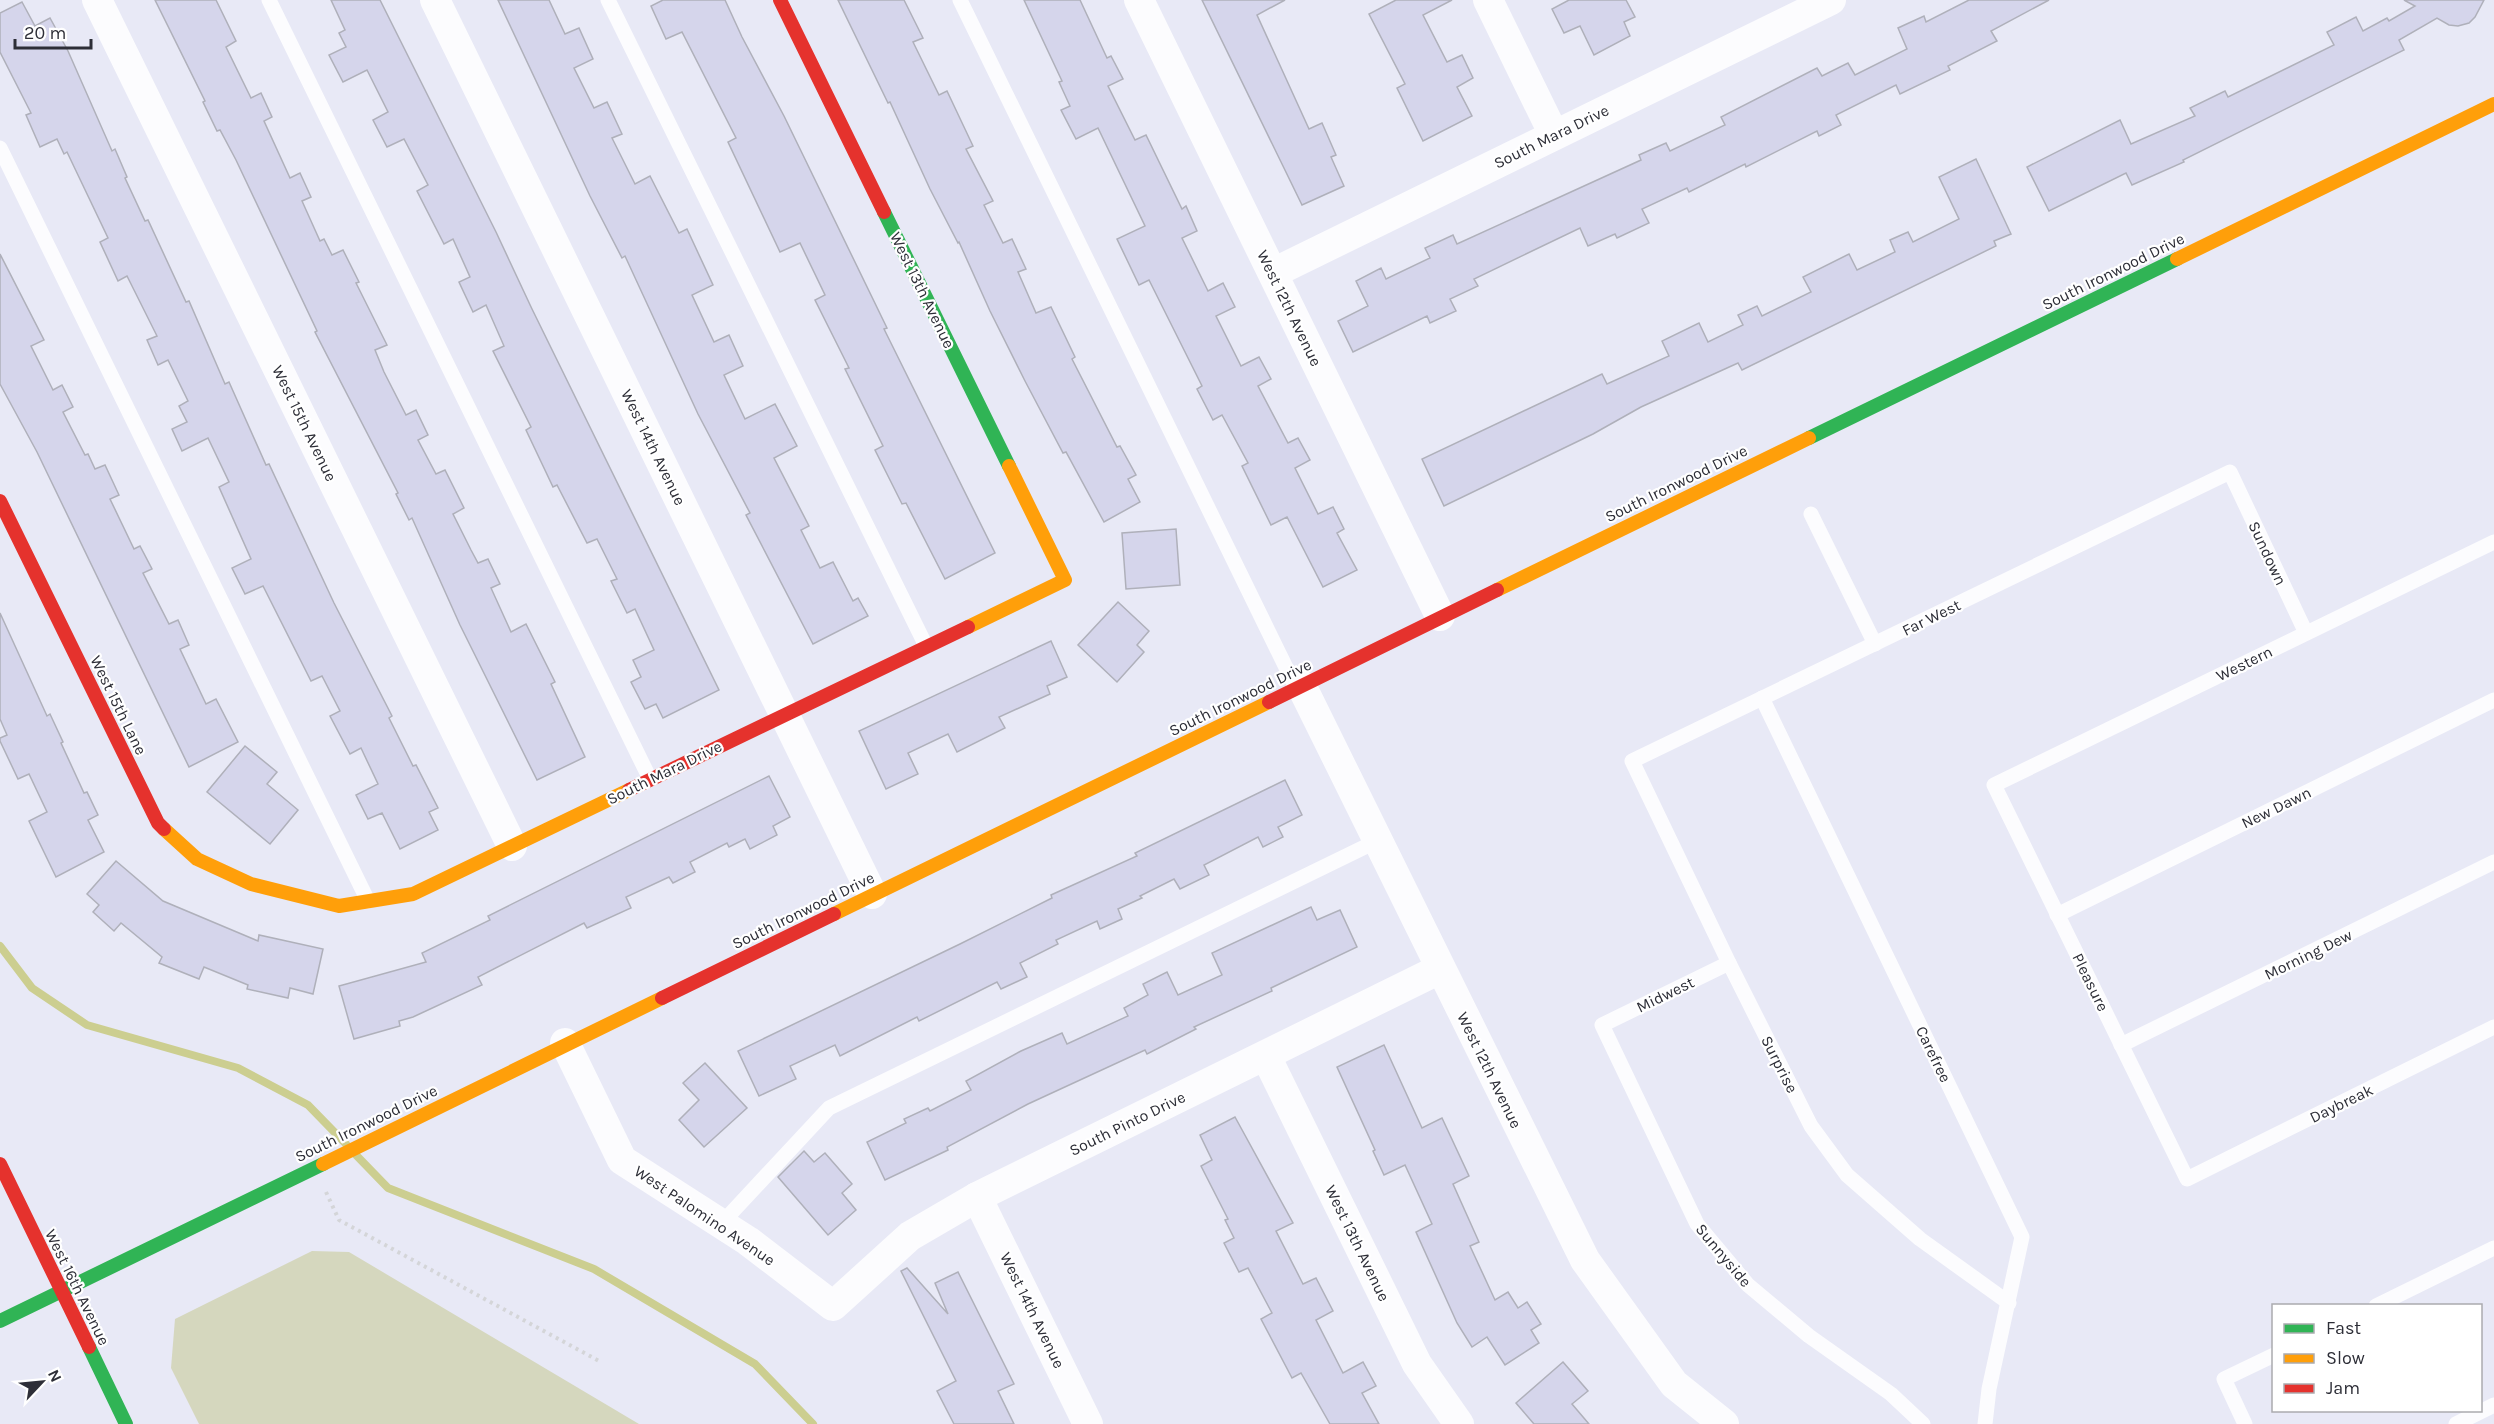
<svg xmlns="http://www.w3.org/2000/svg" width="2494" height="1424" font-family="Karla,sans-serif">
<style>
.green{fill:#d5d7be}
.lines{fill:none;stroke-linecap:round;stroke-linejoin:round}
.stream{stroke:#ccce90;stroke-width:8}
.building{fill:#d5d5eb;stroke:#afb0ba;stroke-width:1.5}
.path{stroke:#d4d5d8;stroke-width:4;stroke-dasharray:3 4.5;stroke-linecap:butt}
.lane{stroke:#fcfcfe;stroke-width:15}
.street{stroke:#fcfcfe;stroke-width:30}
.fast{stroke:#30b455;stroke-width:14}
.slow{stroke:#ff9f0a;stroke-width:14}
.jam{stroke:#e5322d;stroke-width:14}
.labels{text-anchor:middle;stroke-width:4.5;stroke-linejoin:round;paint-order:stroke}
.street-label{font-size:16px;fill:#2d2e37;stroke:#fff}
</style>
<rect width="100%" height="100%" fill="#e8e9f6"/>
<polygon class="green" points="312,1251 349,1252 639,1424 199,1424 171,1368 175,1319"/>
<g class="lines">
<g class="stream">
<polyline points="0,946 32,988 87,1025 238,1068 308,1105 346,1144"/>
<polyline points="356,1155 388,1188 594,1269 755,1364 813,1424"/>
</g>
</g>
<g class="building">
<polygon points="155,0 216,0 236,41 226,47 251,98 261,93 272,117 264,121 290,178 300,173 311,197 302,201 320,241 324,239 332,255 343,250 359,282 356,283 387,345 375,350 384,372 406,415 416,410 428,435 418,440 436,474 445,470 464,508 453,514 471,550 478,563 488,559 500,584 491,588 511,632 526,624 555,682 551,684 585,757 537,780 460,625 412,518 409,520 396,494 398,493 315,332 317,331 236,160 220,130 217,131 203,102 205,101"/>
<polygon points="331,0 380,0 496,232 532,309 719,690 663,718 656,704 645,709 631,682 641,677 633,660 654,650 635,609 627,613 611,581 617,579 597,539 587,543 557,485 553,487 526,430 531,427 493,351 504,346 486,305 473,312 459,282 470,277 453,239 444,244 417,191 428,185 404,139 387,147 373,120 388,112 367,70 343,82 329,55 346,47 339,33 345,30"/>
<polygon points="498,0 549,0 565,34 579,28 593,59 574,68 594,108 607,102 622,134 612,138 635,184 650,176 679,233 687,229 713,285 692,295 714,342 729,335 743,366 724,375 745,419 775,404 797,446 774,458 809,526 801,530 820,568 833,562 853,601 858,598 868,616 813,644 746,515 750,513 698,414 625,256 622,258 590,196"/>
<polygon points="663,0 725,0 742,37 784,116 887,328 884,329 995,553 945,579 906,503 902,504 875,450 883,446 845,369 849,368 815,300 825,295 800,243 780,252 728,142 736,138 682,32 666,39 651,6"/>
<polygon points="838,0 904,0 923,38 913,42 939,95 947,91 973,146 966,149 993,201 984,205 1003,243 1012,239 1026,269 1018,272 1036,313 1051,307 1075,357 1072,359 1117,447 1120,446 1136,475 1128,479 1140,502 1104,522 1066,452 1063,453 1025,381 990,311 959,242 958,243 930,189 890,102 888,103"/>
<polygon points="1024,0 1080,0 1107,58 1111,56 1123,79 1108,86 1135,140 1146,135 1182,209 1186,206 1197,231 1182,238 1208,291 1223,283 1235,307 1216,316 1241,366 1259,357 1271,379 1258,386 1288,443 1298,438 1310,460 1295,468 1318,514 1333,507 1344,529 1337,533 1357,570 1323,587 1287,517 1271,525 1242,466 1248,463 1222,415 1213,420 1197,389 1202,386 1149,280 1139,285 1117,239 1145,226 1098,128 1076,139 1061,110 1070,106 1059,82 1062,81"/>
<polygon points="1202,0 1285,0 1257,15 1309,129 1322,123 1336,155 1331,157 1344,186 1302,205"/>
<polygon points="1396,0 1452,0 1423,15 1447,62 1462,55 1473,78 1457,87 1472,116 1423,141 1397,88 1405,84 1369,14"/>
<polygon points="1569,0 1626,0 1635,17 1624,22 1630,36 1594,55 1580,26 1564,33 1552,9"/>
<polygon points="1969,0 2049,0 1991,31 1997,41 1948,66 1950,70 1900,94 1896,85 1836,115 1841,125 1819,136 1817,131 1746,167 1745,164 1689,192 1687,188 1642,209 1649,223 1617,238 1615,234 1588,246 1580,228 1474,279 1478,286 1450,299 1456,311 1430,323 1427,316 1353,352 1338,321 1368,306 1356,281 1381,268 1386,279 1430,258 1425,248 1453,235 1457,244 1641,160 1639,155 1666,143 1670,151 1725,125 1721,117 1817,68 1822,76 1848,63 1855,75 1907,49 1898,28 1924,16 1926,22"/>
<polygon points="2404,0 2484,0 2475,17 2469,23 2458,26 2449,25 2437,18 2399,40 2404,50 2183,160 2184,162 2132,185 2126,173 2049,211 2027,167 2120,120 2131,144 2195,116 2190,108 2225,91 2228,97 2334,45 2327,32 2356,17 2363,31 2387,18 2389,21 2415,6"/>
<polygon points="22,2 35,26 50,18 68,51 112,151 115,149 127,177 125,178 145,221 148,220 186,302 189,301 225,384 229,382 266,465 269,464 334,603 392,716 389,718 413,766 416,765 438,808 429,812 438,830 400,849 382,813 368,819 356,795 378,784 361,748 350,754 330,716 340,711 322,676 311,681 263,586 245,594 232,568 251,559 219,487 229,482 208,438 182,451 172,429 187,422 179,406 188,401 168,360 158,365 147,340 157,336 127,276 118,281 100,242 108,238 67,152 64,154 57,139 40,147 26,115 31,113 0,52 0,13"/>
<polygon points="1976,159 2011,234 1994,241 1996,246 1742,370 1738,363 1641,407 1593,434 1444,506 1422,459 1602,374 1607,384 1669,356 1662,341 1699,323 1708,342 1743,325 1738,315 1757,306 1762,316 1811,292 1803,277 1849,254 1857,270 1895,252 1890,240 1908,232 1913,242 1959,219 1939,177"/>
<polygon points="0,254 44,340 31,346 53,390 62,385 73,407 63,412 85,455 88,454 95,469 105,465 119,495 110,499 134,549 140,546 152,569 143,573 169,624 178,620 189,645 180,649 206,704 216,699 238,742 189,767 37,452 0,384"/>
<polygon points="1176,529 1180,585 1126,589 1122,533"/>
<polygon points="1118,602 1149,631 1137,645 1144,652 1117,682 1078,645"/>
<polygon points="0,613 47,716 50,714 63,742 61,743 84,793 87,792 98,815 88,820 104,852 56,877 29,821 47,812 29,774 18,779 0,741 0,738 7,735 0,719"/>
<polygon points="1051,641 1067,677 1047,686 1050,694 999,717 1005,728 957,752 948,734 908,753 918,774 886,789 859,731"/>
<polygon points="245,746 277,772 267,784 298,810 270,844 207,792"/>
<polygon points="769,776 790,817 773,826 777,835 750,849 745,839 729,847 727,843 690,862 695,872 673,883 669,877 626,897 631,908 587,928 584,923 478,977 482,985 413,1017 399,1021 400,1026 354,1039 339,986 426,962 422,953 490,920 488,916"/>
<polygon points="1285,780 1302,815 1278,827 1283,837 1263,847 1258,837 1204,865 1209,875 1180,889 1174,879 1140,896 1142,898 1118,909 1122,919 1100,929 1097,921 1056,940 1058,944 1020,963 1027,977 1001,989 997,982 919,1021 917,1017 840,1056 835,1045 790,1066 796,1079 759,1096 738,1051 960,944 1052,898 1051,895 1137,856 1135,853"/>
<polygon points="116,861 163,901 258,941 259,935 323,949 313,994 290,988 288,998 247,989 248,985 204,967 199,979 159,963 162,957 121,923 114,931 93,912 99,905 87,894"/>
<polygon points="1311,907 1317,920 1340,910 1357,947 1271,988 1272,991 1194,1027 1196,1029 1147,1054 1145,1050 1028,1104 947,1147 948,1150 885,1180 867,1142 906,1123 904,1119 928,1108 930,1111 971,1090 966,1081 1021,1051 1062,1033 1067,1044 1128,1016 1124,1008 1148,995 1143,984 1167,972 1178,995 1222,975 1212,953"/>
<polygon points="1384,1045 1422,1128 1442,1118 1469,1176 1453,1184 1479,1242 1470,1246 1495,1300 1508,1292 1518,1308 1527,1302 1541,1324 1531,1330 1539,1343 1505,1365 1487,1337 1472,1347 1457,1323 1416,1232 1432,1224 1405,1165 1384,1175 1373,1151 1375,1150 1337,1067"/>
<polygon points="705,1063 747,1108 704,1147 679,1120 699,1100 683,1083"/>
<polygon points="1235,1117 1293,1223 1276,1231 1303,1284 1316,1278 1333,1311 1316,1320 1343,1373 1363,1362 1376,1386 1362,1393 1379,1424 1330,1424 1301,1373 1292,1378 1261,1319 1272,1313 1248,1268 1239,1272 1224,1243 1234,1238 1225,1220 1228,1219 1201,1166 1212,1160 1200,1135"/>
<polygon points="804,1151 814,1162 825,1153 852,1184 842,1193 856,1210 828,1235 778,1177"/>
<polygon points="907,1268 948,1314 935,1283 958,1272 1014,1384 998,1391 1014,1424 954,1424 937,1391 956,1381 901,1271"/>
<polygon points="1563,1362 1588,1391 1572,1404 1589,1424 1534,1424 1516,1403"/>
</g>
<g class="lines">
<polyline class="path" points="326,1192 339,1220 601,1362"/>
<g class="lane">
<polyline points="269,0 650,779"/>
<polyline points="608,0 926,646"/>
<polyline points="960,0 1296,688"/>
<polyline points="0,148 368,901"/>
<polyline points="1811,514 1875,644"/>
<polyline points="2494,542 1994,785 2187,1179 2494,1027"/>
<polyline points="1762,698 2022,1237 1989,1389 1985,1424"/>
<polyline points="2057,915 2494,700"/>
<polyline points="1729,963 1602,1025 1697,1224 1748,1285 1809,1336 1891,1394 1923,1424"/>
<polyline points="2121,1045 2494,862"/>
<polyline points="721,1224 829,1108 1377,841"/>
<polyline points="2009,1303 1920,1239 1847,1175 1811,1126 1729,963 1632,761 2230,472 2306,633"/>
<polyline points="2376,1306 2494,1248"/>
<polyline points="2245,1424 2224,1379 2274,1355"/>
<polyline points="2456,1424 2494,1405"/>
</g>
<g class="street">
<polyline points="97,0 512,846"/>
<polyline points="435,0 872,894"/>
<polyline points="1139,0 1440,616"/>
<polyline points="1488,0 1554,135"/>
<polyline points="1273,273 1831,0"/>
<polyline points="1301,685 1585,1260 1674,1384 1724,1424"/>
<polyline points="565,1043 622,1160 748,1241 833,1306 910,1236 977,1197 1440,969"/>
<polyline points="1266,1056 1417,1364 1459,1424"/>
<polyline points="977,1197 1088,1424"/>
</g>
<g class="fast">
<polyline points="884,212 1009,466"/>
<polyline points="1809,438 2177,259"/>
<polyline points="0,1321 323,1164"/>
<polyline points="89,1347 126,1424"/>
</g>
<g class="slow">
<polyline points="2177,259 2494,104"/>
<polyline points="1497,590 1809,438"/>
<polyline points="968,627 1065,580 1009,466"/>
<polyline points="164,829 197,859 251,884 339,906 413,894 629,790"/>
<polyline points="834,914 1269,702"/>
<polyline points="323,1164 662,998"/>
</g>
<g class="jam">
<polyline points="780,0 884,212"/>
<polyline points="0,501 158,823 164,829"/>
<polyline points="1269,702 1497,590"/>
<polyline points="629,790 968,627"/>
<polyline points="662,998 834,914"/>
<polyline points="0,1164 89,1347"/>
</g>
</g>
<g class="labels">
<g class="street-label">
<text transform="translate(1551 136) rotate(-26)" y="6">South Mara Drive</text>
<text transform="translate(2113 271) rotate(-26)" y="6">South Ironwood Drive</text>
<text transform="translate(923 290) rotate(64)" y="6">West 13th Avenue</text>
<text transform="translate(1290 308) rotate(64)" y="6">West 12th Avenue</text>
<text transform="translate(305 423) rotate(64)" y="6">West 15th Avenue</text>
<text transform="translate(654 447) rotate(64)" y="6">West 14th Avenue</text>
<text transform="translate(1676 483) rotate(-26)" y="6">South Ironwood Drive</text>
<text transform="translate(2268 553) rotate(65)" y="6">Sundown</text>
<text transform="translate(1931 617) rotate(-26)" y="6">Far West</text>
<text transform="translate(2244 663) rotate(-26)" y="6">Western</text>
<text transform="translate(1240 697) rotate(-26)" y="6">South Ironwood Drive</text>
<text transform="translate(119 705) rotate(64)" y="6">West 15th Lane</text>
<text transform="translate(664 772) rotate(-26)" y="6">South Mara Drive</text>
<text transform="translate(2276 807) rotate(-26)" y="6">New Dawn</text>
<text transform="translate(803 910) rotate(-26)" y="6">South Ironwood Drive</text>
<text transform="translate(2308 954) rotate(-26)" y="6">Morning Dew</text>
<text transform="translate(2091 982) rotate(64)" y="6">Pleasure</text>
<text transform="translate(1665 994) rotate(-26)" y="6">Midwest</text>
<text transform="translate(1934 1054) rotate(64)" y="6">Carefree</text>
<text transform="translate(1780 1064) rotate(63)" y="6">Surprise</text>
<text transform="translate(1490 1070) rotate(64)" y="6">West 12th Avenue</text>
<text transform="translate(2341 1103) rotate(-26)" y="6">Daybreak</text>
<text transform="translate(366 1123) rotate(-26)" y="6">South Ironwood Drive</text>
<text transform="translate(1127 1123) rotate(-26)" y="6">South Pinto Drive</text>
<text transform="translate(705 1215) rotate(34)" y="6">West Palomino Avenue</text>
<text transform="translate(1358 1243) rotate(64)" y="6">West 13th Avenue</text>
<text transform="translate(1724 1255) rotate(50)" y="6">Sunnyside</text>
<text transform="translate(78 1287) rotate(64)" y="6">West 16th Avenue</text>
<text transform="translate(1033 1310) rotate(64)" y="6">West 14th Avenue</text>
</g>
</g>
<rect x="2272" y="1304" width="210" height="108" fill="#ffffff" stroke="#ababaf" stroke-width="1.5"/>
<rect x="2284" y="1324" width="30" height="9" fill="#30b455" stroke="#ababaf" stroke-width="1.5"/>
<text x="2326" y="1334" font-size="18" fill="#2d2e37">Fast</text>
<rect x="2284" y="1354" width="30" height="9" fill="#ff9f0a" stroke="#ababaf" stroke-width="1.5"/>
<text x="2326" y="1364" font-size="18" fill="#2d2e37">Slow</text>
<rect x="2284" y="1384" width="30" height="9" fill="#e5322d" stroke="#ababaf" stroke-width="1.5"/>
<text x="2326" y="1394" font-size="18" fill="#2d2e37">Jam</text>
<g transform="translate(42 1382) rotate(64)" stroke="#ffffff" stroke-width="4.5" paint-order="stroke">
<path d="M0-4.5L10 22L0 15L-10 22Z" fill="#2d2e37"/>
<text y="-9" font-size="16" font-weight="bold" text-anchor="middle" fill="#2d2e37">N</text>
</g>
<path d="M15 39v9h76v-9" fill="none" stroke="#2d2e37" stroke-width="3"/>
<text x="24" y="39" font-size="18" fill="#2d2e37" stroke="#ffffff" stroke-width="4.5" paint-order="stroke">20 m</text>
</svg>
